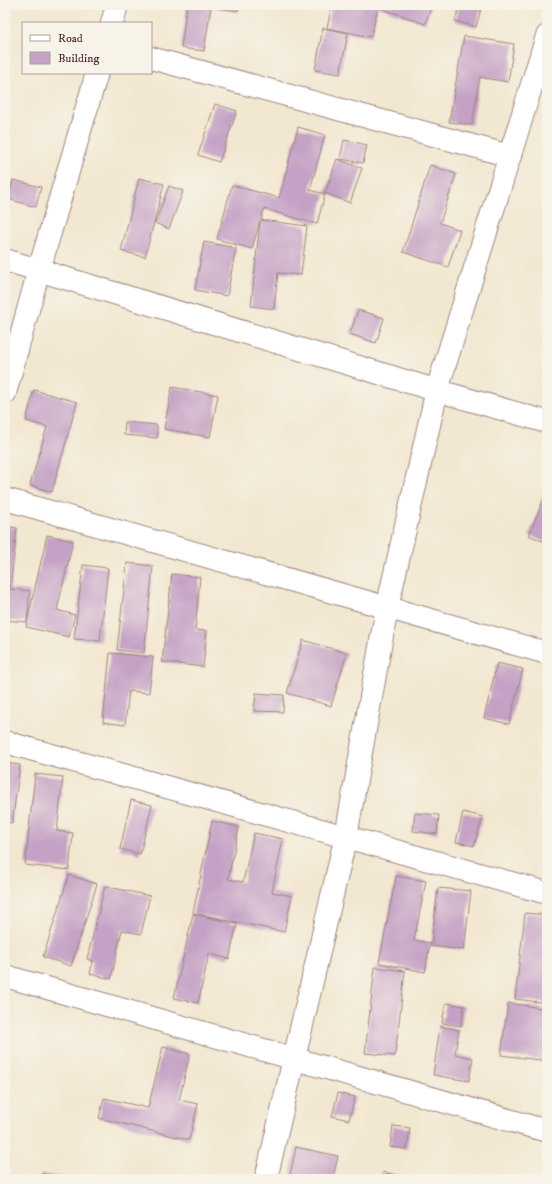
<svg xmlns="http://www.w3.org/2000/svg" width="552" height="1184" font-family="'IM FELL DW Pica',serif">
<style>
.building{fill:#c4a1c5}
.lines{fill:none;stroke-linecap:round;stroke-linejoin:round}
.minor-casing{stroke:#9e837e;stroke-width:24}
.minor{stroke:#fff;stroke-width:22}
</style>
<rect width="100%" height="100%" fill="#f7f3e8"/>
<filter id="ink" filterUnits="userSpaceOnUse"><feTurbulence type="fractalNoise" baseFrequency=".025" numOctaves="2"/><feDisplacementMap in="SourceGraphic" scale="8" xChannelSelector="R" yChannelSelector="G"/><feConvolveMatrix kernelMatrix="1 2 1 2 8 2 1 2 1" color-interpolation-filters="sRGB"/></filter>
<filter id="wash" filterUnits="userSpaceOnUse"><feTurbulence type="fractalNoise" baseFrequency=".012" numOctaves="4" result="noise"/><feDisplacementMap in="SourceGraphic" scale="16" xChannelSelector="R" yChannelSelector="G"/><feGaussianBlur stdDeviation="0.9" result="paint"/><feColorMatrix in="noise" values="0 0 0 0 0 0 0 0 0 0 0 0 0 0 0 0 0 1.4 0 .05"/><feComposite in="paint" operator="in"/></filter>
<g filter="url(#wash)">
<rect width="100%" height="100%" fill="#f2e7d0"/>
<g id="blocks">
<g class="building">
<polygon points="187,5 239,5 238,11 211,7 204,51 181,48"/>
<polygon points="332,5 432,5 425,24 378,7 371,37 327,28"/>
<polygon points="460,5 482,5 476,27 455,21"/>
<polygon points="323,28 348,33 340,74 315,70"/>
<polygon points="464,36 514,44 508,82 480,77 472,125 449,122"/>
<polygon points="215,104 237,111 219,162 198,155"/>
<polygon points="298,127 325,135 310,190 325,194 317,224 264,209 261,220 307,226 301,275 278,273 274,309 251,306 260,221 252,249 217,239 232,185 279,198"/>
<polygon points="344,140 367,145 363,163 340,159"/>
<polygon points="337,159 362,168 350,203 325,193"/>
<polygon points="430,165 456,174 440,223 460,230 448,267 403,252"/>
<polygon points="139,178 164,184 145,257 121,251"/>
<polygon points="13,180 41,187 36,207 8,199"/>
<polygon points="169,186 183,191 169,229 155,223"/>
<polygon points="204,242 236,248 227,296 195,290"/>
<polygon points="358,310 384,318 376,343 350,334"/>
<polygon points="172,387 218,395 210,437 164,429"/>
<polygon points="34,390 77,402 52,492 30,485 47,427 26,421"/>
<polygon points="125,422 157,425 157,438 124,435"/>
<polygon points="547,490 547,543 529,535"/>
<polygon points="5,526 17,528 10,589 30,591 27,622 5,620"/>
<polygon points="47,535 73,541 57,610 75,615 69,637 26,627"/>
<polygon points="127,563 153,566 144,653 117,650"/>
<polygon points="83,565 108,568 100,641 74,639"/>
<polygon points="172,574 200,577 195,630 207,631 203,667 162,662"/>
<polygon points="303,640 347,653 331,706 287,693"/>
<polygon points="110,653 153,657 149,693 129,691 125,725 103,722"/>
<polygon points="497,663 523,669 509,724 484,718"/>
<polygon points="256,693 284,695 283,712 254,711"/>
<polygon points="5,763 20,765 12,823 5,822"/>
<polygon points="35,774 63,777 57,831 73,833 69,870 25,865"/>
<polygon points="131,800 152,805 140,854 120,849"/>
<polygon points="463,812 483,817 474,846 456,842"/>
<polygon points="415,813 439,815 437,834 413,831"/>
<polygon points="212,821 239,827 228,879 243,882 254,833 283,839 272,892 292,896 284,932 193,913"/>
<polygon points="69,875 97,884 71,966 43,957"/>
<polygon points="396,876 426,881 414,940 430,943 425,972 379,963"/>
<polygon points="105,886 150,896 141,934 122,930 111,979 90,974 93,961 87,959"/>
<polygon points="438,888 471,891 464,950 431,946"/>
<polygon points="525,913 547,915 547,1003 515,999"/>
<polygon points="193,914 237,924 229,959 209,954 198,1003 174,998"/>
<polygon points="375,967 405,971 395,1056 365,1053"/>
<polygon points="446,1003 464,1006 461,1026 442,1023"/>
<polygon points="508,1003 547,1009 547,1061 501,1055"/>
<polygon points="440,1026 459,1030 455,1054 473,1058 469,1081 433,1075"/>
<polygon points="163,1047 190,1054 179,1100 198,1104 189,1140 99,1118 104,1098 148,1108"/>
<polygon points="338,1093 355,1097 349,1120 332,1116"/>
<polygon points="393,1126 410,1128 407,1149 390,1147"/>
<polygon points="296,1147 338,1156 333,1179 309,1179 290,1175"/>
<polygon points="383,1172 408,1178 408,1179 381,1179"/>
<polygon points="41,1174 69,1178 68,1179 40,1179"/>
</g>
</g>
</g>
<g filter="url(#ink)">
<use href="#blocks" fill-opacity="0" stroke="#9e837e" stroke-width="1"/>
<g class="lines">
<g class="minor-casing">
<g id="minor">
<polyline points="112,23 117,5"/>
<polyline points="151,58 510,156"/>
<polyline points="5,260 425,387 547,422"/>
<polyline points="5,393 39,270 97,73"/>
<polyline points="5,499 547,653"/>
<polyline points="5,742 547,893"/>
<polyline points="5,976 547,1131"/>
<polyline points="266,1179 346,836 387,608 437,390 547,36"/>
</g>
</g>
<use href="#minor" class="minor"/>
</g>
</g>
<rect width="552" height="1184" fill="none" stroke="#f7f3e8" stroke-width="20"/>
<rect x="22" y="22" width="130" height="52" fill="#f7f3e8" stroke="#b29e9c"/>
<rect x="30" y="35" width="20" height="6" fill="#ffffff" stroke="#b29e9c"/>
<text x="58" y="42" font-size="12" fill="#4a1f2b">Road</text>
<rect x="30" y="52" width="20" height="12" fill="#c4a1c5" stroke="#b29e9c"/>
<text x="58" y="62" font-size="12" fill="#4a1f2b">Building</text>
</svg>
